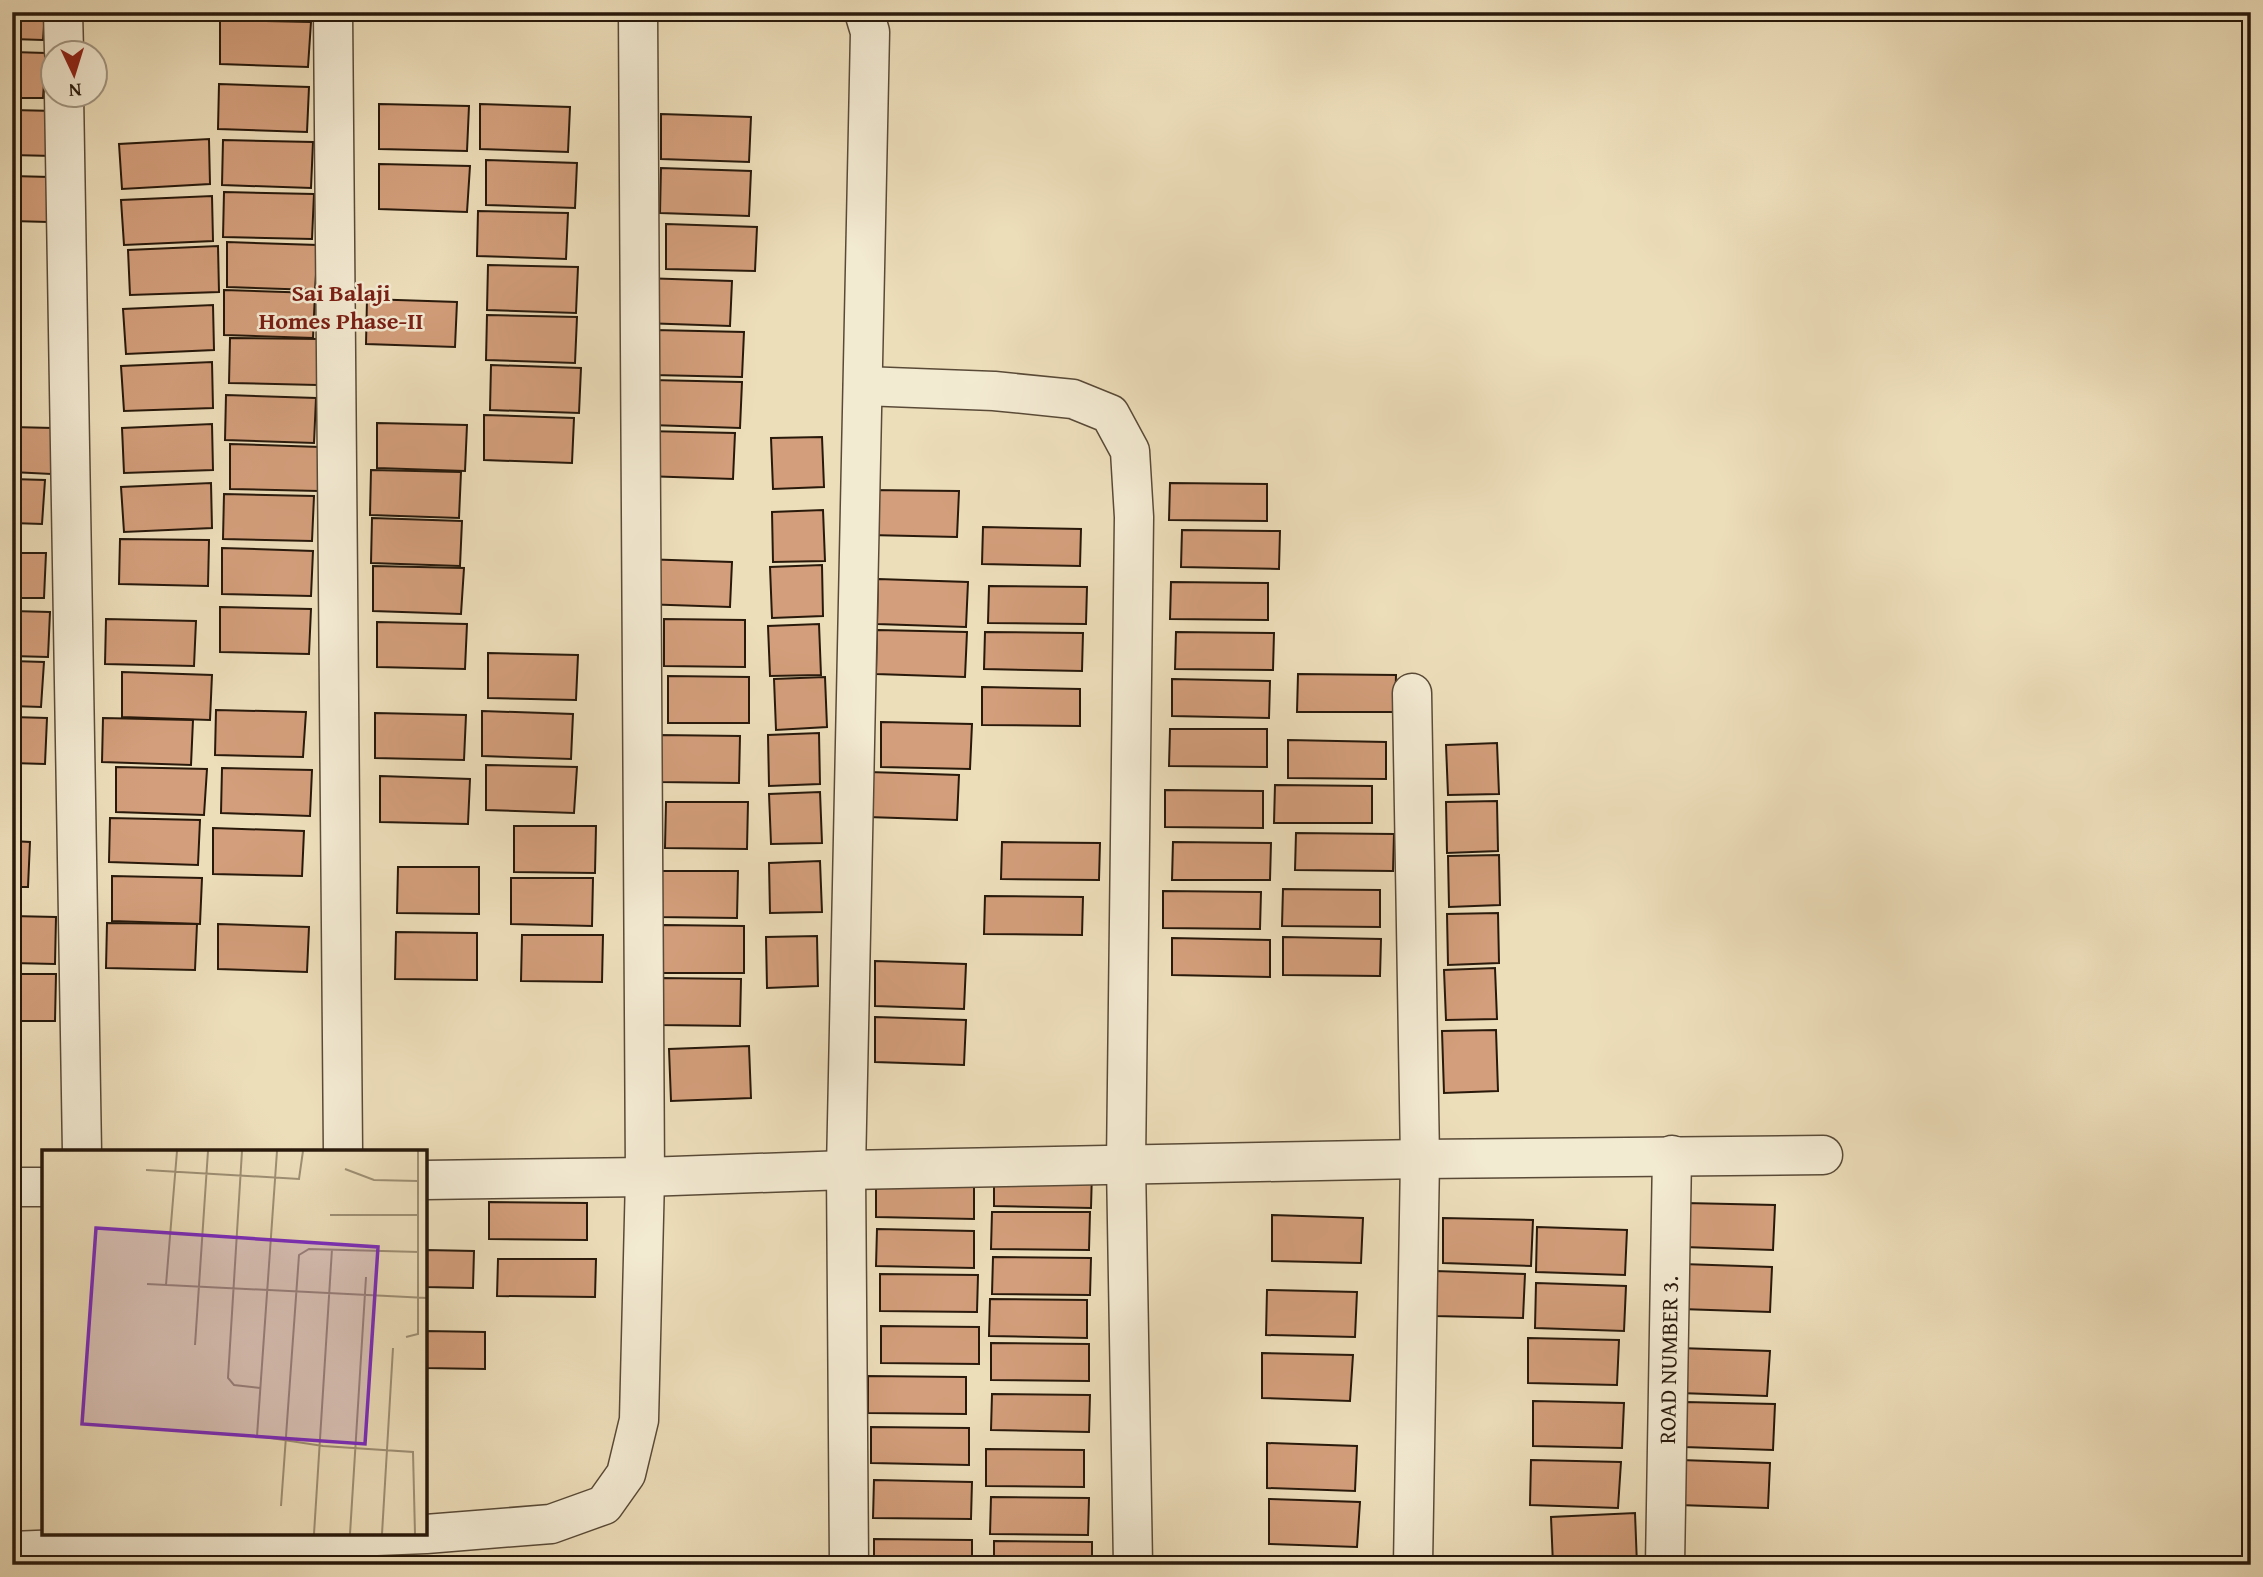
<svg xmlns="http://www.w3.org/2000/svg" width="2263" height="1577" font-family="'Gentium Book Plus',serif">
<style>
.building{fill:#d39e7b;stroke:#28190b;stroke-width:2}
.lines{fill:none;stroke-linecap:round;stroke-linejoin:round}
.street-casing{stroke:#594a37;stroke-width:41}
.street{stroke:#f3ead2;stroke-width:38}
.labels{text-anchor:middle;stroke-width:5;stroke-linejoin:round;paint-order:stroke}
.street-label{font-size:23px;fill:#28190b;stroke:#f3ead2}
.neighbourhood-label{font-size:24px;font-weight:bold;fill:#7a1f14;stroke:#f3ead2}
.inset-road{fill:none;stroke:#9e8f74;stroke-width:2}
.view{fill:#7b2cbf;fill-opacity:0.15;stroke:#7b2cbf;stroke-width:3.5}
.inset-edge{fill:none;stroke:#28190b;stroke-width:3.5}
</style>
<rect width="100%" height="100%" fill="#eddeba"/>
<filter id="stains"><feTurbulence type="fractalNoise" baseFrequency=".00286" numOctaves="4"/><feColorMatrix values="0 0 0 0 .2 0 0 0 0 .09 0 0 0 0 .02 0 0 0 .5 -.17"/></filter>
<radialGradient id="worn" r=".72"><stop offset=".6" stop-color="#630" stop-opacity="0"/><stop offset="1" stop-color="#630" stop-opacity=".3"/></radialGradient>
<g class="building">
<polygon points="12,12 45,12 43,40 12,39"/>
<polygon points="220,20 311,22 308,67 220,64"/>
<polygon points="12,52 46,53 43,98 12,98"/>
<polygon points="219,84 309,87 307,132 218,129"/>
<polygon points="379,104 469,106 467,151 379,149"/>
<polygon points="480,104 570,107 568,152 480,149"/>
<polygon points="12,110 55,111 53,156 12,155"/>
<polygon points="661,114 751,117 749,162 661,159"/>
<polygon points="209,139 210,184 122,189 119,144"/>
<polygon points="223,140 313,142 311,188 222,185"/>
<polygon points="486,160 577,163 575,208 486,205"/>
<polygon points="379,164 470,166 467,212 379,209"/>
<polygon points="661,168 751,171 749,216 660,213"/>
<polygon points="12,176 50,177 48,222 12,221"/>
<polygon points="224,192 314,194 312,239 223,237"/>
<polygon points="212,196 213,241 124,245 121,200"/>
<polygon points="478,211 568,213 566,259 477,256"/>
<polygon points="666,224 757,227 755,271 666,269"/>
<polygon points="227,242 318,245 315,290 227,287"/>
<polygon points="218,246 219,292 130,295 128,250"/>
<polygon points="488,265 578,267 576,313 487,310"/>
<polygon points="642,278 732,281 730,326 642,323"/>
<polygon points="224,290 315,293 313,338 224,335"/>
<polygon points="367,299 457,302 455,347 366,344"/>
<polygon points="213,305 214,350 126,354 123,309"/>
<polygon points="487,315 577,317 575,363 486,360"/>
<polygon points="654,330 744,332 742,377 653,375"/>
<polygon points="230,338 320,339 317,385 229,383"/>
<polygon points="212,362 213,408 124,411 121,366"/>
<polygon points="491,365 581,368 579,413 490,410"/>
<polygon points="651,380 742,382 740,428 651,425"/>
<polygon points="226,395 316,398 314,443 225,440"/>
<polygon points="484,415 574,418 572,463 484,460"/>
<polygon points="377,423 467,425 465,471 377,468"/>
<polygon points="212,424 213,470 124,473 122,428"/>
<polygon points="12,427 53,428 51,474 12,472"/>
<polygon points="645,431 735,433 733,479 644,476"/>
<polygon points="822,437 824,487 773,489 771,438"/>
<polygon points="230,444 320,447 318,491 230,489"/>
<polygon points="371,470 461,472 459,518 370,515"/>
<polygon points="12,479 45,480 42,524 12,523"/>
<polygon points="211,483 212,528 124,532 121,487"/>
<polygon points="1170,483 1267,484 1267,521 1169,520"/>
<polygon points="869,490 959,491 957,537 869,535"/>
<polygon points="224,494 314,496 312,541 223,539"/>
<polygon points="823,510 825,561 773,562 772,512"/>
<polygon points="372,518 462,521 460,566 371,563"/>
<polygon points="983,527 1081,529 1080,566 982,564"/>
<polygon points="1182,530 1280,531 1279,569 1181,567"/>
<polygon points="120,539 209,540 208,586 119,584"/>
<polygon points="222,548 313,551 311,596 222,594"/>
<polygon points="12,553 46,553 44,598 12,598"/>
<polygon points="641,559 732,562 730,607 641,604"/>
<polygon points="822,565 823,616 772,618 770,567"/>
<polygon points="373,566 464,568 461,614 373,611"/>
<polygon points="878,579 968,582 966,627 877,624"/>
<polygon points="1171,582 1268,583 1268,620 1170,619"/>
<polygon points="989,586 1087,587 1086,624 988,623"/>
<polygon points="220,607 311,609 309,654 220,652"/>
<polygon points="12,611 50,612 48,657 12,656"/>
<polygon points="106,619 196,621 194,666 105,664"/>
<polygon points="664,619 745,620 745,667 664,666"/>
<polygon points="377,622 467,624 465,669 377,667"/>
<polygon points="819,624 821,675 770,676 768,626"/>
<polygon points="877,630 967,632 965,677 876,674"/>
<polygon points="985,632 1083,633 1082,671 984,669"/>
<polygon points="1176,632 1274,633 1273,670 1175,669"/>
<polygon points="488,653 578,655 576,700 488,698"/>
<polygon points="12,661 44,662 41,707 12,706"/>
<polygon points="122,672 212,675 210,720 122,717"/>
<polygon points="1298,674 1396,675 1395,712 1297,712"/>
<polygon points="668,676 749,677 749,723 668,723"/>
<polygon points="825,677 827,727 776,730 774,679"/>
<polygon points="1172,679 1270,681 1269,718 1172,716"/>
<polygon points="982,687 1080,689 1080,726 982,725"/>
<polygon points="216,710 306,712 303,757 215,755"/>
<polygon points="482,711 573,714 571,759 482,756"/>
<polygon points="375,713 466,715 464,760 375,758"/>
<polygon points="12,717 47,718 45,764 12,763"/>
<polygon points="103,718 193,720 191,765 102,762"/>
<polygon points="881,722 972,724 970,769 881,767"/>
<polygon points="1170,729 1267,729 1267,767 1169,766"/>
<polygon points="819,733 820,784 769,786 768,735"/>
<polygon points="659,735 740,736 739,783 658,782"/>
<polygon points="1288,740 1386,742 1386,779 1288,778"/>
<polygon points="1497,743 1499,794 1448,795 1446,745"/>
<polygon points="486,765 577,767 574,813 486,810"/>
<polygon points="116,767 207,769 204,815 116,812"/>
<polygon points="222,768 312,770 310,816 221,813"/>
<polygon points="869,772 959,775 957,820 868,817"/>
<polygon points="380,776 470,779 468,824 380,822"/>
<polygon points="1275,785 1372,786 1372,823 1274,823"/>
<polygon points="1165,790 1263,791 1263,828 1165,827"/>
<polygon points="820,792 822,843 771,844 769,794"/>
<polygon points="1497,801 1498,851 1447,853 1446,802"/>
<polygon points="666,802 748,802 747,849 665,848"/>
<polygon points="110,818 200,820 198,865 109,862"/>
<polygon points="514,826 596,826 595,873 514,872"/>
<polygon points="213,828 304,831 302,876 213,874"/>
<polygon points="1296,833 1394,834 1393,871 1295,870"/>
<polygon points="12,841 30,842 28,887 12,887"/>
<polygon points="1002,842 1100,843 1099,880 1001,879"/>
<polygon points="1173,842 1271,843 1270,880 1172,880"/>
<polygon points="1499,855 1500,905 1449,907 1448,856"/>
<polygon points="820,861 822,912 770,913 769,863"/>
<polygon points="398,867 479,867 479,914 397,913"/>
<polygon points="657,871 738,871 737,918 656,917"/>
<polygon points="112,876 202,878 200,924 112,921"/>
<polygon points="511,878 593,878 592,926 511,924"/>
<polygon points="1283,889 1380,890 1380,927 1282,926"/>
<polygon points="1163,891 1261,892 1260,929 1163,928"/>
<polygon points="985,896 1083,897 1082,935 984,934"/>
<polygon points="1498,913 1499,963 1448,965 1447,914"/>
<polygon points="12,916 56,917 55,964 12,963"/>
<polygon points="107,923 197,924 195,970 106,968"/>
<polygon points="218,924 309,927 307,972 218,969"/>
<polygon points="663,925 744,926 744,973 662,973"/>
<polygon points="396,932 477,933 477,980 395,979"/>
<polygon points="522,935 603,935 602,982 521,981"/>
<polygon points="817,936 818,986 767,988 766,937"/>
<polygon points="1283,937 1381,939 1380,976 1283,975"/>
<polygon points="1172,938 1270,940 1270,977 1172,975"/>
<polygon points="875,961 966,964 964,1009 875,1006"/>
<polygon points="1495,968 1497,1019 1446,1020 1444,970"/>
<polygon points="12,974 56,974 55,1021 12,1021"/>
<polygon points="660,978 741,979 740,1026 659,1025"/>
<polygon points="875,1017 966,1020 964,1065 875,1062"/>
<polygon points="1496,1030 1498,1091 1444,1093 1442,1031"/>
<polygon points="749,1046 751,1098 671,1101 669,1049"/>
<polygon points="994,1169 1092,1171 1091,1208 994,1206"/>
<polygon points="876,1180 974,1182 974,1219 876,1217"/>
<polygon points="489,1202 587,1203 587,1240 489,1239"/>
<polygon points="1685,1203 1775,1205 1773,1250 1684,1247"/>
<polygon points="992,1212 1090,1212 1089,1250 991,1249"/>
<polygon points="1272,1215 1363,1218 1361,1263 1272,1261"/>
<polygon points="1443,1218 1533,1220 1531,1266 1443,1263"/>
<polygon points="1537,1227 1627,1230 1625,1275 1536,1272"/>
<polygon points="877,1229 974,1231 974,1268 876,1266"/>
<polygon points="425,1250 474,1251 473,1288 425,1287"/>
<polygon points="993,1257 1091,1258 1090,1295 992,1294"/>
<polygon points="498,1259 596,1259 595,1297 497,1296"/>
<polygon points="1682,1264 1772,1267 1770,1312 1681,1309"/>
<polygon points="1435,1271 1525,1274 1523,1318 1434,1316"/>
<polygon points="880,1274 978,1275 977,1312 880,1311"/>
<polygon points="1536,1283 1626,1286 1624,1331 1535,1328"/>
<polygon points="1267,1290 1357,1292 1355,1337 1266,1335"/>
<polygon points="990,1299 1087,1300 1087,1338 989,1336"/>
<polygon points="881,1326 979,1327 979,1364 881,1363"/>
<polygon points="425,1331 485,1332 485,1369 425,1368"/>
<polygon points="1528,1338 1619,1340 1617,1385 1528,1383"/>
<polygon points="991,1343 1089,1344 1089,1381 991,1380"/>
<polygon points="1679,1348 1770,1351 1767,1396 1679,1393"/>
<polygon points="1262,1353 1353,1355 1350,1401 1262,1398"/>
<polygon points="868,1376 966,1377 966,1414 868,1413"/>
<polygon points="992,1394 1090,1395 1089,1432 991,1430"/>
<polygon points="1533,1401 1624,1403 1622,1448 1533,1446"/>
<polygon points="1685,1402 1775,1404 1773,1450 1684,1447"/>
<polygon points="871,1427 969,1428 969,1465 871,1463"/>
<polygon points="1267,1443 1357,1446 1355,1491 1267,1488"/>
<polygon points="986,1449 1084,1450 1084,1487 986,1486"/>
<polygon points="1531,1460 1621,1462 1618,1508 1530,1505"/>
<polygon points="1680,1460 1770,1463 1768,1508 1679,1505"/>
<polygon points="874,1480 972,1482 971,1519 873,1518"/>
<polygon points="991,1497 1089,1498 1088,1535 990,1534"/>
<polygon points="1269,1499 1360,1502 1357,1547 1269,1544"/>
<polygon points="1635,1513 1637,1565 1553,1565 1551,1517"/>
<polygon points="874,1539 972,1540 972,1565 874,1565"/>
<polygon points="994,1541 1092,1542 1092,1565 994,1565"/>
</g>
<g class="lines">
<g class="street-casing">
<g id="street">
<polyline points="63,12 64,52"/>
<polyline points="333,12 343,1152"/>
<polyline points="64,94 82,1152"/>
<polyline points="863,386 994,391 1073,399 1110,414 1130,451 1134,517 1126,1164 1133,1565"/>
<polyline points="1412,693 1420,1159 1413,1565"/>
<polyline points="425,1180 645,1177 846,1170 1420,1159 1823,1155"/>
<polyline points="12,1187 44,1187"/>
<polyline points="12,1551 426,1534 551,1524 604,1505 626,1474 639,1420 645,1177 638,12"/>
<polyline points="849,1565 846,1170 870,32 864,12"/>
<path id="s1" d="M1665,1565L1672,1155"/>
</g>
</g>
<use href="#street" class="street"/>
</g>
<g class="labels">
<g class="street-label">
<text dy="8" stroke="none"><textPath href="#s1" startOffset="205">ROAD NUMBER 3.</textPath></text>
</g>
<g class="neighbourhood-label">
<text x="341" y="301">Sai Balaji<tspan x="341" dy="28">Homes Phase-II</tspan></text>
</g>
</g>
<g transform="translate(42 1150)">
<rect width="385" height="385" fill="#eddeba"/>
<path class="inset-road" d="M200,1L186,228L192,235L218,238M235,1L215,286L281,296L371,302L373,384M303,19L332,30L376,31M104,20L257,29L261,1M288,65H375M105,134L385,148M124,135L135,1M364,187L376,184V1M153,195L166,1M239,356L257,105L267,99L377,102M272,384L290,99M308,384L324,127M340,384L351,198"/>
<path class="view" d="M54,78L336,97L323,294L40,274Z"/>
<rect width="385" height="385" class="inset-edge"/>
</g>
<rect width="2263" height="1577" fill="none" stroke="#eddeba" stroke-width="42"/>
<rect x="14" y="14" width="2235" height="1549" fill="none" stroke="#28190b" stroke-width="3.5"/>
<rect x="21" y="21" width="2221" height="1535" fill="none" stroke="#28190b" stroke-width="2"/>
<g transform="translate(74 74) rotate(176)"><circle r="33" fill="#f3ead2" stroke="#a29682" stroke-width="2"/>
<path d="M0-5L12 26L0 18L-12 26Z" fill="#8f2418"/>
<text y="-10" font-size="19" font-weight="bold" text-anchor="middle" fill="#28190b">N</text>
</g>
<rect width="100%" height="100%" filter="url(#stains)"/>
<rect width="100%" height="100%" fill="url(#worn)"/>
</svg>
